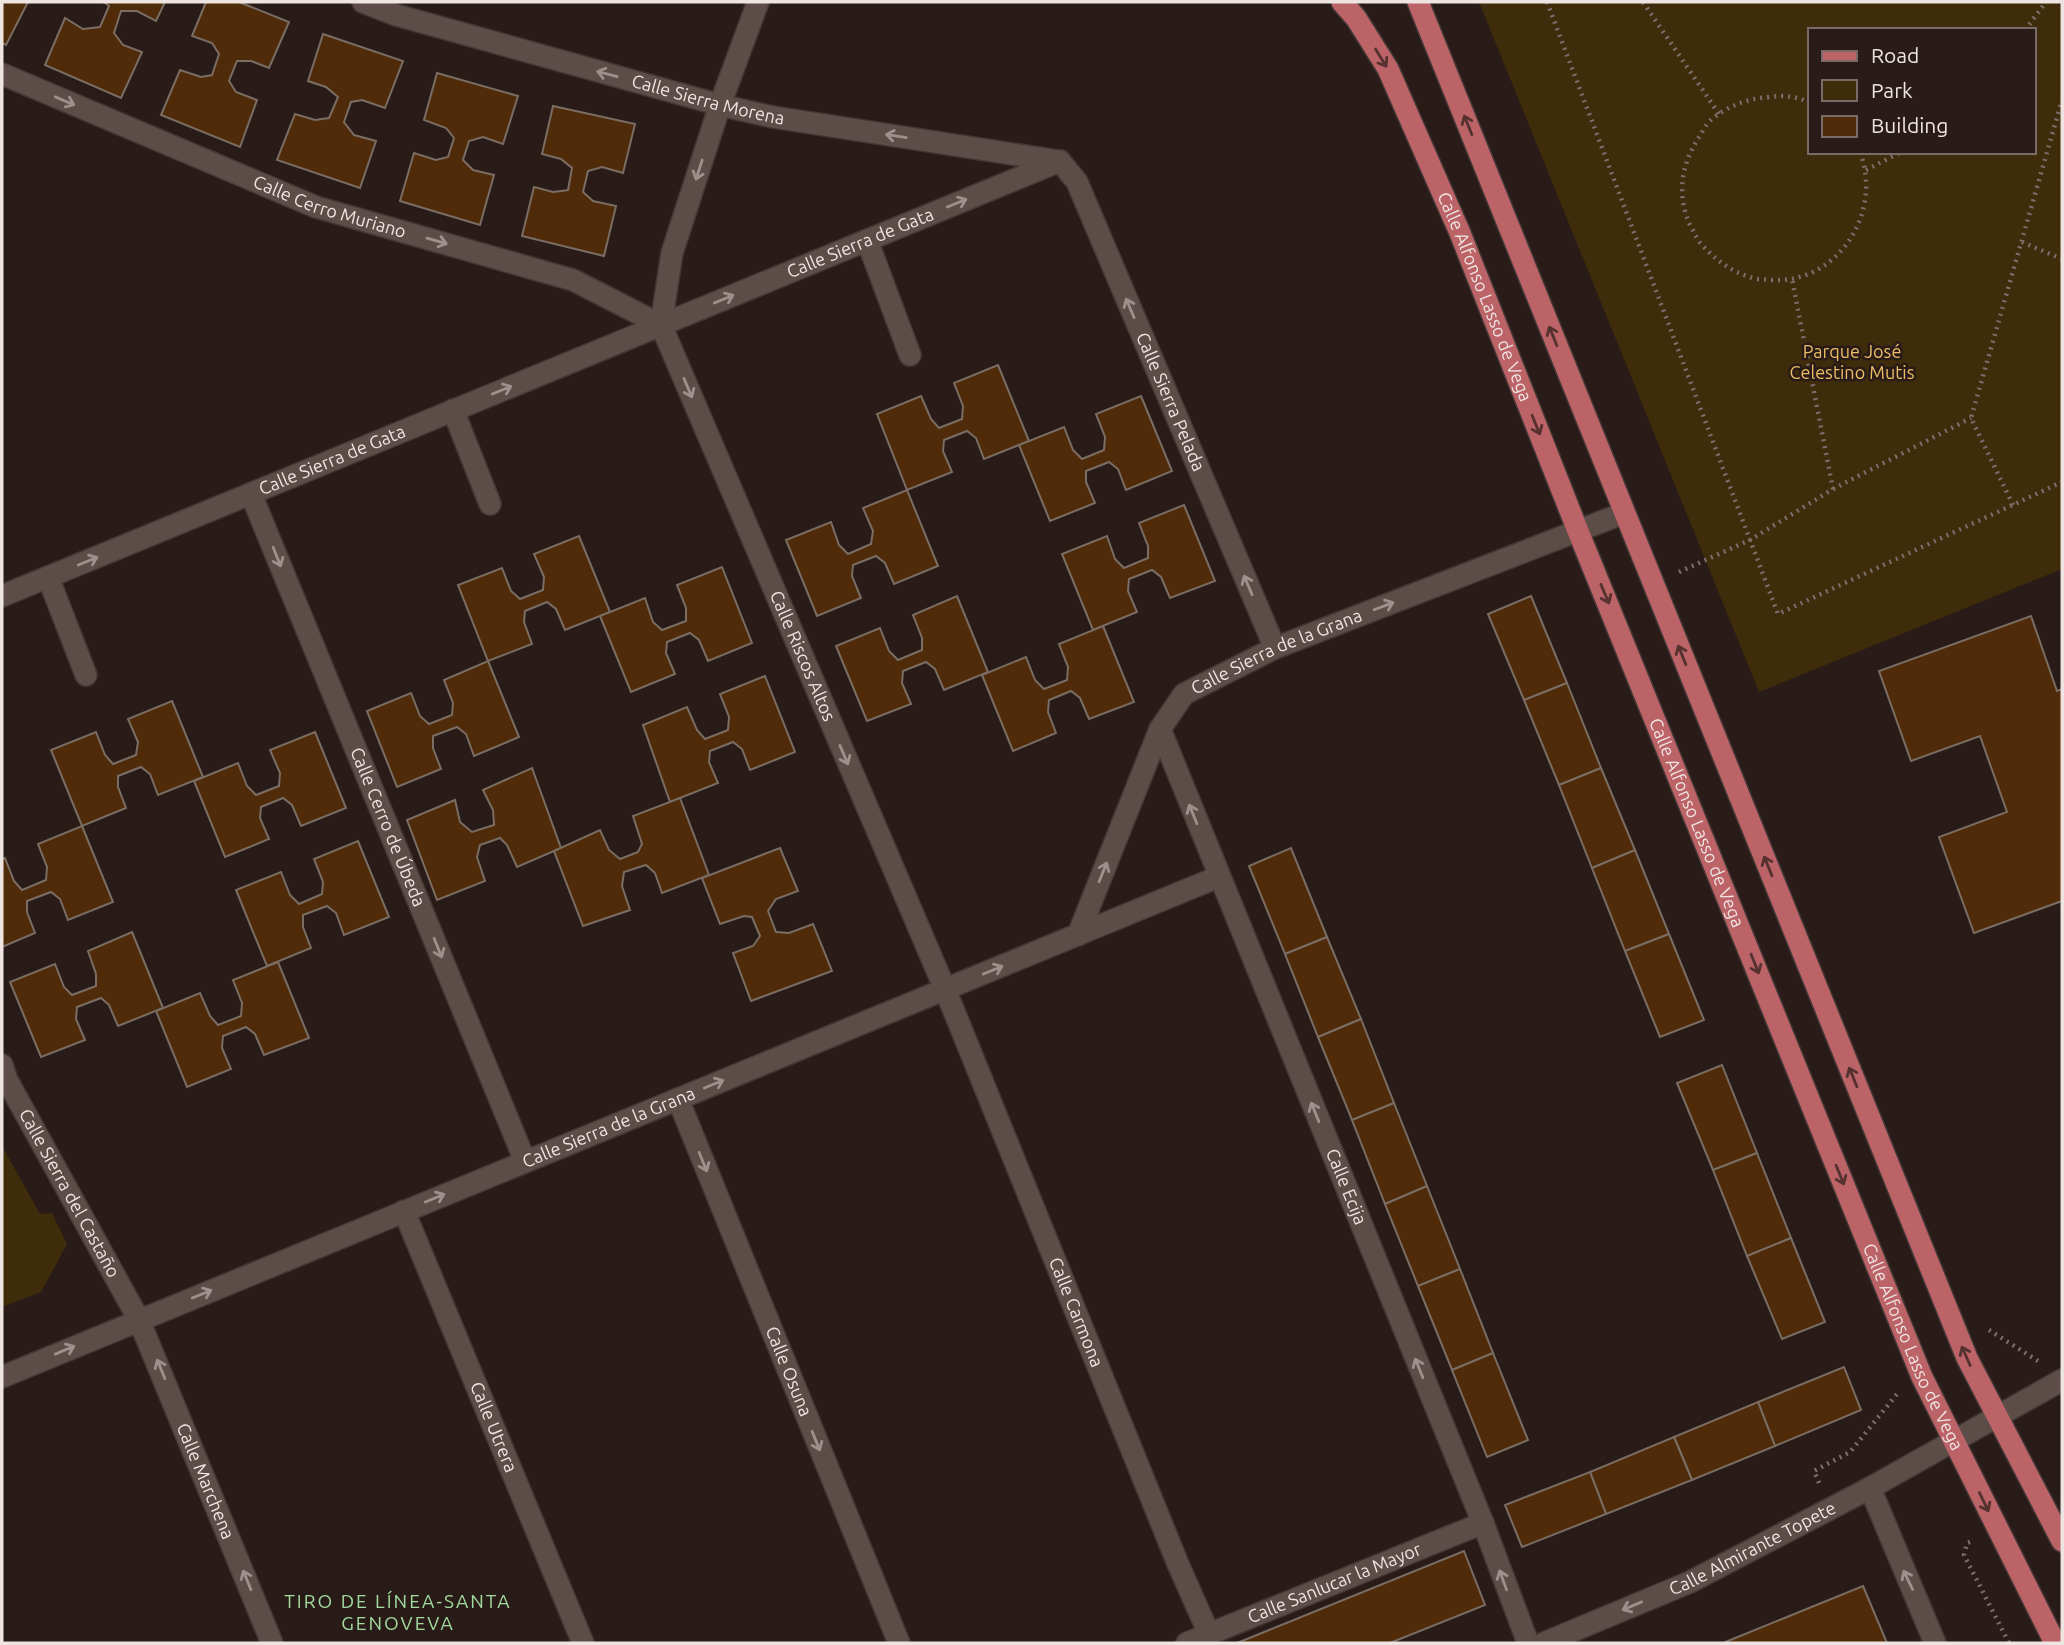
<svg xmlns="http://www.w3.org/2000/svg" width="2064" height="1645" font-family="Ubuntu,sans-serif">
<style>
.green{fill:#3e2c0b;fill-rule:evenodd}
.building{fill:#502b09;stroke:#7a6d63;stroke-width:2}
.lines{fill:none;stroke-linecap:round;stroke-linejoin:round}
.minor-casing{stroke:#423735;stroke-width:24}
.major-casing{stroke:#423735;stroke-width:24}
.path{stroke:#7b6e6b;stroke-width:4.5;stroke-dasharray:2 5;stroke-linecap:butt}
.minor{stroke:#5d4d48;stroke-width:21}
.major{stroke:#bc6368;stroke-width:21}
.oneway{stroke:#55312f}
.oneway2{stroke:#9e918d}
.labels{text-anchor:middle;stroke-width:5;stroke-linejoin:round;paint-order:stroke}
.street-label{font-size:18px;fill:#eee4e1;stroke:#291b17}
.park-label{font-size:18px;fill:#ecbc66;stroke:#291b17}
.neighbourhood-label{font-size:19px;letter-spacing:2px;fill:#a2dba0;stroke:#291b17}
</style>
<rect width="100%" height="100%" fill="#291b17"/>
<g class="green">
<path d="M1479,2H2062V569L1759,692ZM1810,30H2034V152H1810Z"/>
<polygon points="2,1146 40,1214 52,1213 67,1244 41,1292 2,1307"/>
</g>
<g class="building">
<polygon points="2,2 28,2 6,45 2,43"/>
<polygon points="104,2 165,2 156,21 137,11 121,11 114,33 123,45 142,52 121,98 45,65 65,18 83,29 100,27 109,6"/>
<polygon points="206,2 239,2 289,22 269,68 251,61 237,61 229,81 236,92 257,100 240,147 161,115 180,70 201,77 212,75 219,54 212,43 192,36"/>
<polygon points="323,34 403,61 385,108 362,100 351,102 344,122 354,135 376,141 360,188 277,160 295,114 315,120 329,118 338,97 326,87 308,81"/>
<polygon points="437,73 518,96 503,144 483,137 469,141 463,160 473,170 494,175 480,225 400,201 414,153 436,160 448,157 454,138 446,128 424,120"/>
<polygon points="553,106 635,124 623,173 602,167 588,171 583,192 593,201 616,206 604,256 522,236 534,187 553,192 568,190 572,168 561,159 542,154"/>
<polygon points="998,365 1029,441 984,459 976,438 967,431 944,440 943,451 952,472 907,490 877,414 921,396 931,419 939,428 962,419 963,406 954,383"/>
<polygon points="1141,396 1172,471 1126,490 1118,469 1109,462 1086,471 1086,482 1095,503 1050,521 1019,445 1064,427 1073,450 1082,459 1104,450 1105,437 1096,414"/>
<polygon points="907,490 938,566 894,584 885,563 876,556 853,565 852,576 861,598 817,616 786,540 831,522 839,545 848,554 871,544 873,531 863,508"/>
<polygon points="1184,505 1215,581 1170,598 1161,577 1152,570 1129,579 1128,591 1137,612 1093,630 1062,554 1107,536 1115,559 1124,568 1148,558 1148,546 1139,523"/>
<polygon points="579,536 610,612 565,630 556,609 547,602 525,611 524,622 532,644 488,661 458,585 502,568 511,591 520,599 543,590 544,577 534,554"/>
<polygon points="722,567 752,643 708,661 699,640 690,633 667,642 666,653 675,674 631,692 600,616 645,598 653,622 662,630 686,621 686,608 677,585"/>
<polygon points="957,596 988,672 944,690 935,669 926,662 903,671 902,683 911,704 867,721 836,646 880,628 889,651 898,660 922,650 922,638 913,615"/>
<polygon points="1531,596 1567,683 1524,700 1488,614"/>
<polygon points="2031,616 2057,691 2062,689 2062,901 1974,933 1939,837 2007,812 1980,736 1911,761 1879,671"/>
<polygon points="1103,626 1134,702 1089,719 1080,698 1071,691 1049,700 1048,712 1056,733 1013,751 982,675 1026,657 1035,680 1044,689 1067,680 1068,667 1059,644"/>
<polygon points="488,661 519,737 474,756 466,734 457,727 433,736 433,748 441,769 397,787 367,711 411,693 420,716 429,724 452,715 453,703 444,680"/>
<polygon points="765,676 795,752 750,770 742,749 733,742 710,751 709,762 718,783 670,802 643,725 687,707 697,730 705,739 728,730 729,717 720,694"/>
<polygon points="1567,683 1601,768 1559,785 1524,700"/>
<polygon points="172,701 203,777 158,795 150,774 141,767 118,776 118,787 126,808 82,826 51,750 96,732 105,755 113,764 136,755 138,742 128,719"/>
<polygon points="315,732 346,808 301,826 292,805 283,798 261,807 260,818 269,839 225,857 194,781 238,763 247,786 256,795 279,786 280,773 270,750"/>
<polygon points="532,768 561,848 517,867 507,845 500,838 480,845 477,857 485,881 437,900 407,820 455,800 460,822 472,832 494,825 493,810 483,790"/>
<polygon points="1601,768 1635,850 1592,868 1559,785"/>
<polygon points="680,798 709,875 662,893 655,873 646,865 624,872 622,886 630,910 583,926 554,851 600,830 609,850 620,859 638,852 642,844 633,816"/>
<polygon points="82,826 113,902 68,920 60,899 51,892 27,901 27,912 35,933 2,947 2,859 5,858 14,881 22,890 46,880 47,867 38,844"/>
<polygon points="358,841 389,917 344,935 336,913 327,906 303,915 303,927 311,948 267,966 236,890 281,872 290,895 299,904 322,894 323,882 314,859"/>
<polygon points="780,848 798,891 776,899 768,911 776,932 789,933 813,924 832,971 751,1001 733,953 753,946 760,936 752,917 744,916 720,924 702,878"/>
<polygon points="1291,848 1327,937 1285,954 1249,866"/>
<polygon points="1635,850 1669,934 1625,951 1592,868"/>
<polygon points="132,932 163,1008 118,1026 109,1005 101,998 77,1007 76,1019 85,1040 41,1057 10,982 55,964 64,987 72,995 96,986 96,974 88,951"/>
<polygon points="1669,934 1704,1020 1660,1037 1625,951"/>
<polygon points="1327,937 1361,1019 1318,1037 1285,954"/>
<polygon points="278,962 309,1038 264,1055 255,1034 246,1027 223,1036 222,1048 231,1069 187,1087 156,1011 200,993 210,1016 218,1025 241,1016 242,1003 233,980"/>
<polygon points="1361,1019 1394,1103 1352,1120 1318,1037"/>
<polygon points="1722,1065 1757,1153 1713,1170 1677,1083"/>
<polygon points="1394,1103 1427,1186 1385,1204 1352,1120"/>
<polygon points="1757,1153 1791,1238 1747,1256 1713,1170"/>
<polygon points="1427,1186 1460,1269 1418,1286 1385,1204"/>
<polygon points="1791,1238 1825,1322 1782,1339 1747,1256"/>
<polygon points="1460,1269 1493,1353 1452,1370 1418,1286"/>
<polygon points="1493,1353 1528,1440 1487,1457 1452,1370"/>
<polygon points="1844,1367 1861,1410 1775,1446 1758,1402"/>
<polygon points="1758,1402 1775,1446 1692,1480 1674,1437"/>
<polygon points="1674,1437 1692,1480 1606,1514 1590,1472"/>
<polygon points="1590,1472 1606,1514 1522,1547 1505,1505"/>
<polygon points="1464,1551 1485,1605 1390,1643 1237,1643"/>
<polygon points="1863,1586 1887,1643 1723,1643"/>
</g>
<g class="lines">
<g class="minor-casing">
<g id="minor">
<path id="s1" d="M363,2L396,15L720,105L773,117L1058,161"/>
<path id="s2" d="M2,74L316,207L573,280L661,325"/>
<path id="s3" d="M1060,161L1077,182L1275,648"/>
<polyline points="867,240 910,355"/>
<path id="s4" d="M661,325L945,989L1178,1564L1209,1634"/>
<polyline points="661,325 672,253 720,105 758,2"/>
<polyline points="453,410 490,504"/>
<path id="s5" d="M251,494L525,1161"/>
<polyline points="48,577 86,675"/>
<path id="s6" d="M2,596L1060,161"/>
<path id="s7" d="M1160,729L1483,1523L1528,1643"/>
<path id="s8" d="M1078,935L1160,729L1184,694L1275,648L1624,513"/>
<path id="s9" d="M2,1065L7,1080L139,1320L272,1643"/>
<path id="s10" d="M678,1099L899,1643"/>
<path id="s11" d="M404,1211L583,1643"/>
<path id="s12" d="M2,1377L1218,877"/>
<polyline points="1870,1488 1935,1643"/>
<path id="s13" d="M1187,1643L1483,1523"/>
<path id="s14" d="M1544,1643L1690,1582L1870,1488L2062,1380"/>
</g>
</g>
<g class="major-casing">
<g id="major">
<path id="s15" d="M1342,2L1356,18L1388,69L1460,233L1578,531L1922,1377L2055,1643"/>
<polyline points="1418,2 1967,1358 2062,1541"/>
</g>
</g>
<g class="path">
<polyline points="1547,2 1778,614 2062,482"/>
<polyline points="1643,2 1719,114"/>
<polyline points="2025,30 2046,2"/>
<path d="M1810,103C1797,96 1784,95 1769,97C1747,99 1729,105 1711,120C1706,124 1703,131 1699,137C1681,165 1676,196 1691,227C1695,233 1697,240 1702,245C1716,260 1730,271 1750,277C1756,280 1764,279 1771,280C1838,284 1883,213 1860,152"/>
<polyline points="1866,170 1901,152"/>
<polyline points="2022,242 2062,259"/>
<polyline points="1833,489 1971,418"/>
<polyline points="2013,505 1971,418 2062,100"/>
<polyline points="1679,572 1750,540 1833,489 1792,279"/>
<polyline points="1989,1330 2038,1361"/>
<polyline points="1819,1483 1814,1471 1850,1452 1897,1394"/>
<polyline points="1970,1542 1967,1543 1964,1555 2009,1643"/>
</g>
<use href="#minor" class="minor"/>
<use href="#major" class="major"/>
</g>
<defs><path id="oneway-shaft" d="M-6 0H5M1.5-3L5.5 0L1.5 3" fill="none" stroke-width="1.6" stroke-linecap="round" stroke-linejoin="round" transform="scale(1.75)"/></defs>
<g class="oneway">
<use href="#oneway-shaft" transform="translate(1381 58) rotate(58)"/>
<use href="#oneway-shaft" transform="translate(1468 125) rotate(-112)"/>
<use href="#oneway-shaft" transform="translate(1553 336) rotate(-112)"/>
<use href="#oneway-shaft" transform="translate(1536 425) rotate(68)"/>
<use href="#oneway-shaft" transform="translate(1605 594) rotate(67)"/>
<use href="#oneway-shaft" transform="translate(1682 655) rotate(-112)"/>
<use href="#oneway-shaft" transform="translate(1768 866) rotate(-112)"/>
<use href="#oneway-shaft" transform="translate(1755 964) rotate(68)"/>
<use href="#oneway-shaft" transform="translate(1853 1077) rotate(-112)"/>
<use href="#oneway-shaft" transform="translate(1840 1175) rotate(68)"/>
<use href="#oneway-shaft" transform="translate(1966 1356) rotate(-114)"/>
<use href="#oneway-shaft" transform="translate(1984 1502) rotate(64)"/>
</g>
<g class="oneway2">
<use href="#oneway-shaft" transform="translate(607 74) rotate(-165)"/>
<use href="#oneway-shaft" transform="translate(65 101) rotate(23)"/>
<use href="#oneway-shaft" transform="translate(896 136) rotate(-171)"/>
<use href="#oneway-shaft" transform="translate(699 170) rotate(108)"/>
<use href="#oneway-shaft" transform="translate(957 203) rotate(-22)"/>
<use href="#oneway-shaft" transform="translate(437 241) rotate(16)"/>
<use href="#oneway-shaft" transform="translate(724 299) rotate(-22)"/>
<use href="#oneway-shaft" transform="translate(1130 308) rotate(-113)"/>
<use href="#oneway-shaft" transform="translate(688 388) rotate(67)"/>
<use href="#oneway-shaft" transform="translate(502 390) rotate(-22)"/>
<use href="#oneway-shaft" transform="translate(277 557) rotate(68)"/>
<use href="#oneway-shaft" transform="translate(88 561) rotate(-22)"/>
<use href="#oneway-shaft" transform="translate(1248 585) rotate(-113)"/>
<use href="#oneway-shaft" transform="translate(1384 606) rotate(-21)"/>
<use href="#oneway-shaft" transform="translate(844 755) rotate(67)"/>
<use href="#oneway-shaft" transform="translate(1193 814) rotate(-112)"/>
<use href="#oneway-shaft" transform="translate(1103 872) rotate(-68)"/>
<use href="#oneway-shaft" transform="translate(438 948) rotate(68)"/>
<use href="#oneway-shaft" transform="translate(993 970) rotate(-22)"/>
<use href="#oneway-shaft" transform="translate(714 1084) rotate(-22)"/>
<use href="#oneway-shaft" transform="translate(1315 1112) rotate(-112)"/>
<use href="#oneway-shaft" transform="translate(703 1162) rotate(68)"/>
<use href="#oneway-shaft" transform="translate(435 1198) rotate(-22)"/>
<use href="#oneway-shaft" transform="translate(202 1294) rotate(-22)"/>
<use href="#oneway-shaft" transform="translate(65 1350) rotate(-23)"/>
<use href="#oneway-shaft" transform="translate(1419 1368) rotate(-112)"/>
<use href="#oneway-shaft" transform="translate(161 1369) rotate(-112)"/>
<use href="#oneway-shaft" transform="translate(816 1441) rotate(68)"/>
<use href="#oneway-shaft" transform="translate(247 1580) rotate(-112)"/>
<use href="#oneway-shaft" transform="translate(1503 1580) rotate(-110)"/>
<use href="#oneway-shaft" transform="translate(1908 1580) rotate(-116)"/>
<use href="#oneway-shaft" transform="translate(1632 1606) rotate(157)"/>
</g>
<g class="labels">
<g class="street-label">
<text dy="6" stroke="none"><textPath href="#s1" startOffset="359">Calle Sierra Morena</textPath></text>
<text dy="6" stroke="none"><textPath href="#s2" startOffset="354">Calle Cerro Muriano</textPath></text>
<text dy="6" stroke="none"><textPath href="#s6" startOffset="928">Calle Sierra de Gata</textPath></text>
<text dy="6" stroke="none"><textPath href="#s15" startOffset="329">Calle Alfonso Lasso de Vega</textPath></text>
<text dy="6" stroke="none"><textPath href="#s3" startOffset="266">Calle Sierra Pelada</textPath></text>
<text dy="6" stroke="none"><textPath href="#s6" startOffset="357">Calle Sierra de Gata</textPath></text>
<text dy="6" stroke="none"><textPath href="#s8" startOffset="366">Calle Sierra de la Grana</textPath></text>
<text dy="6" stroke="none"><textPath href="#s4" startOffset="360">Calle Riscos Altos</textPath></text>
<text dy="6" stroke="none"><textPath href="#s15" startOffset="896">Calle Alfonso Lasso de Vega</textPath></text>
<text dy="6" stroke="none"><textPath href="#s5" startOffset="360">Calle Cerro de Úbeda</textPath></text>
<text dy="6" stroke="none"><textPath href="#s12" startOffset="656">Calle Sierra de la Grana</textPath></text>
<text dy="6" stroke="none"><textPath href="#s7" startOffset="494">Calle Ecija</textPath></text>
<text dy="6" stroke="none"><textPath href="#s9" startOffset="145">Calle Sierra del Castaño</textPath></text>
<text dy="6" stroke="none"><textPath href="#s4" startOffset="1071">Calle Carmona</textPath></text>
<text dy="6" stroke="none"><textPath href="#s15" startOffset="1463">Calle Alfonso Lasso de Vega</textPath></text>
<text dy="6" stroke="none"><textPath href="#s10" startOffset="294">Calle Osuna</textPath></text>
<text dy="6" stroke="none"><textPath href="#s11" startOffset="234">Calle Utrera</textPath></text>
<text dy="6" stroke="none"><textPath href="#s9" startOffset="464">Calle Marchena</textPath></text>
<text dy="6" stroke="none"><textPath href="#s14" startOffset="229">Calle Almirante Topete</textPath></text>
<text dy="6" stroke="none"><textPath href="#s13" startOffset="159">Calle Sanlucar la Mayor</textPath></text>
</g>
<g class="park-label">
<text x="1852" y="358">Parque José<tspan x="1852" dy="21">Celestino Mutis</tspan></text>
</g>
<g class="neighbourhood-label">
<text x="398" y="1608">TIRO DE LÍNEA-SANTA<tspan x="398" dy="22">GENOVEVA</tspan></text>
</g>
</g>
<rect width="2064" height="1645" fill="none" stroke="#eee4e1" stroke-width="7"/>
<rect x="1808" y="28" width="228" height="126" fill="#291b17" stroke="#786b68" stroke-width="2"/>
<rect x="1822" y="51" width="35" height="10" fill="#bc6368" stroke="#786b68" stroke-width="2"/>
<text x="1871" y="63" font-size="21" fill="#eee4e1">Road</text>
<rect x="1822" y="80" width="35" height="21" fill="#3e2c0b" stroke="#786b68" stroke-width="2"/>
<text x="1871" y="98" font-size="21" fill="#eee4e1">Park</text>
<rect x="1822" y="116" width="35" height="21" fill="#502b09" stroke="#786b68" stroke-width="2"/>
<text x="1871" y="133" font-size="21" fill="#eee4e1">Building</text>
</svg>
